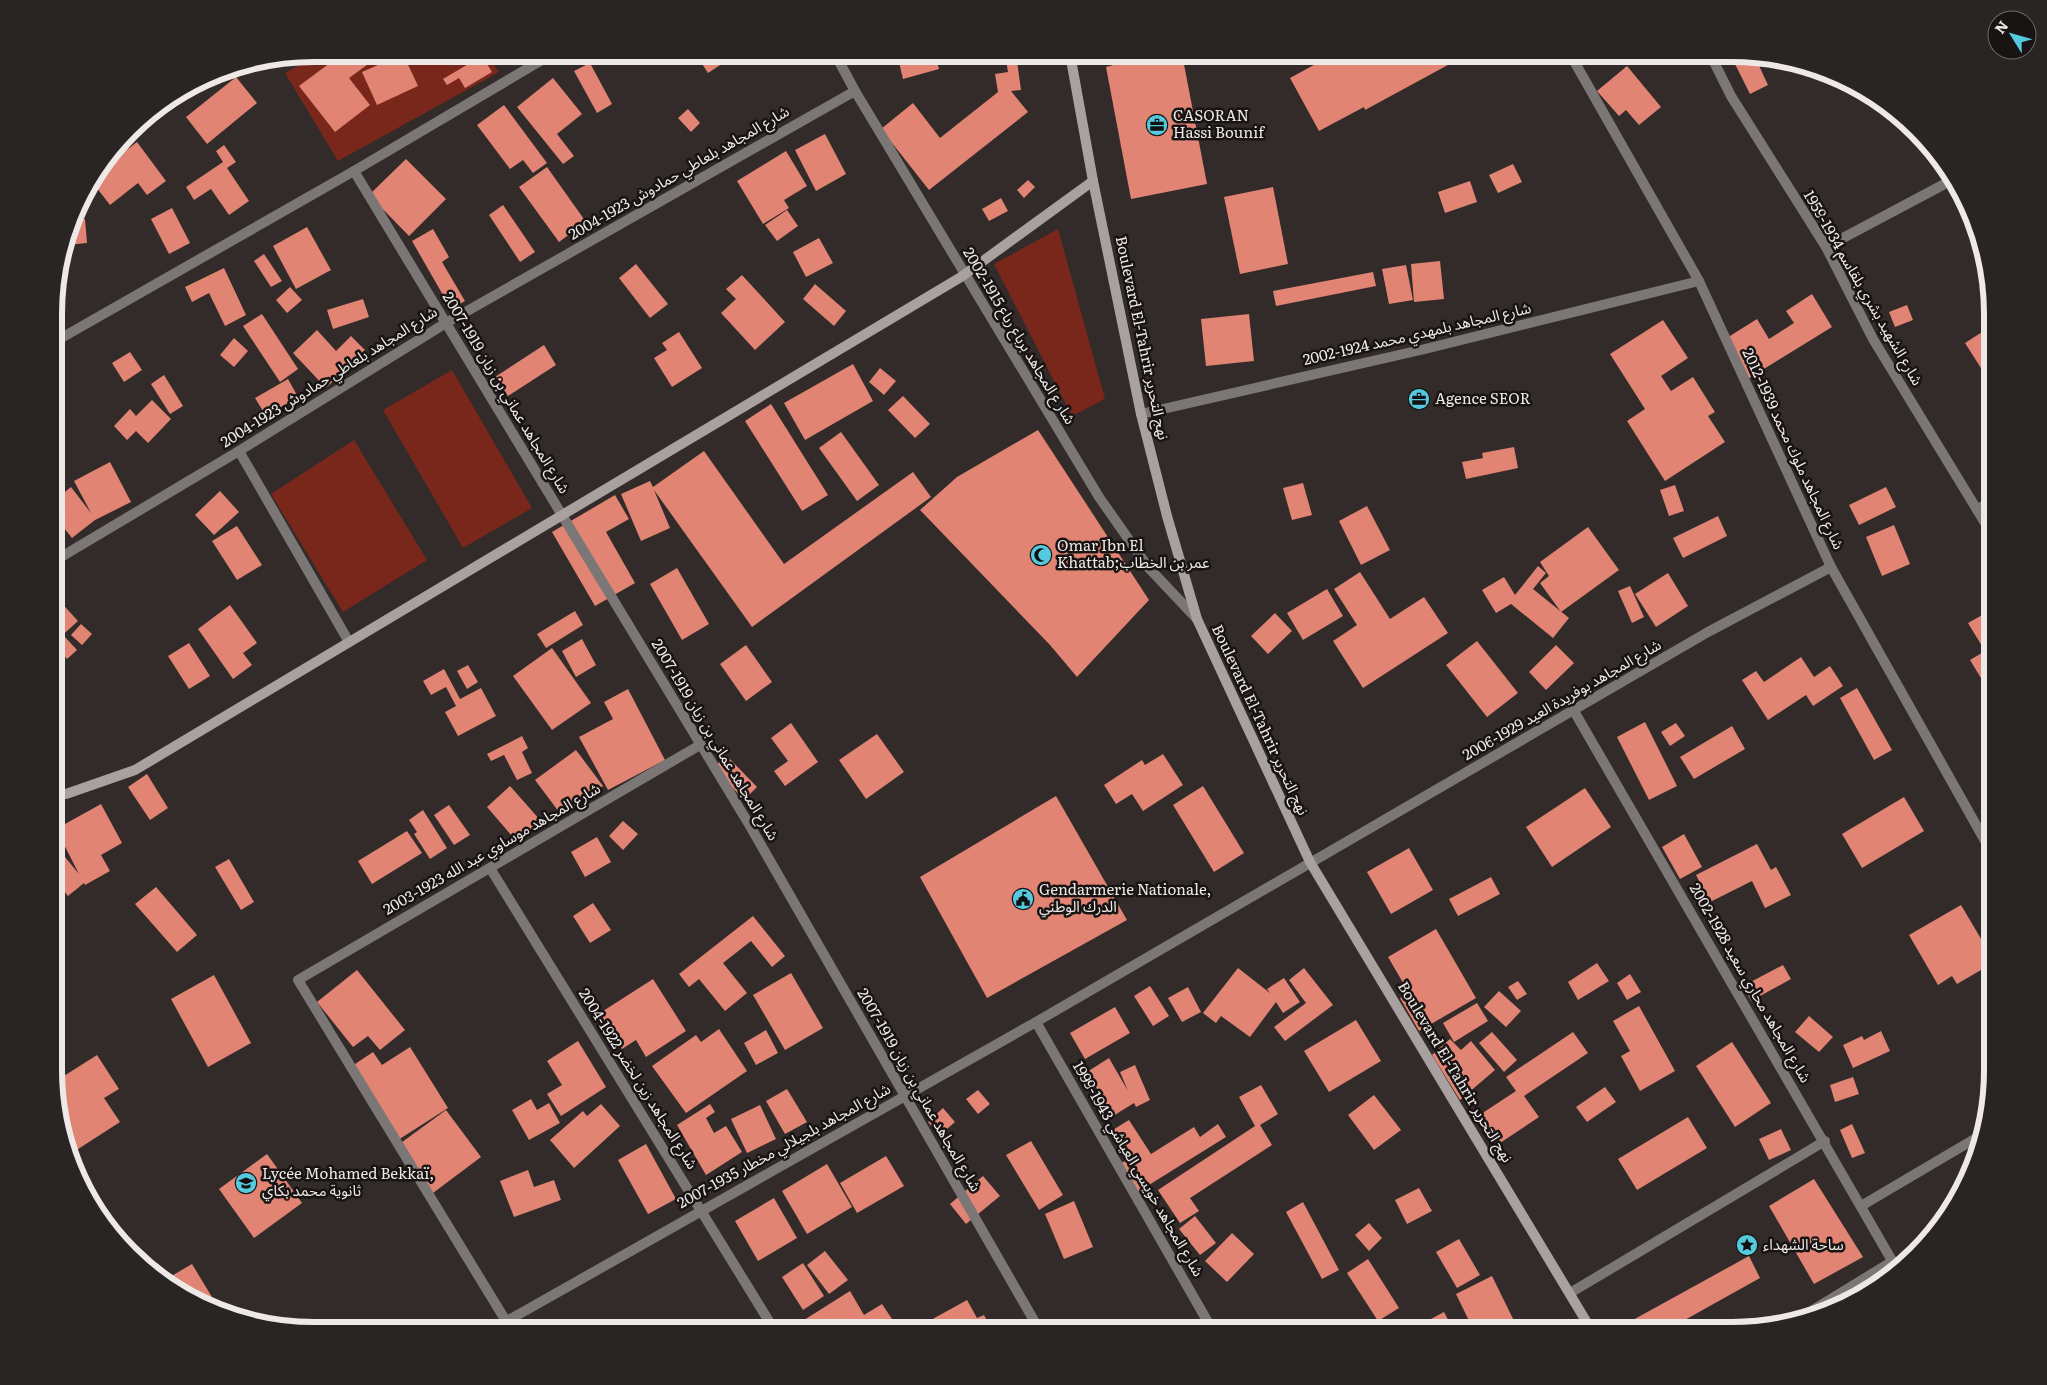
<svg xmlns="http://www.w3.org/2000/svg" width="2047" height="1385" font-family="Literata,'Noto Sans Arabic',serif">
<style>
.green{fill:#79271b}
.building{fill:#e18473}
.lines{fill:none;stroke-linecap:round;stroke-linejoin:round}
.street{stroke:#7b7776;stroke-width:10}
.secondary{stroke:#a8a1a0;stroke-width:10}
.labels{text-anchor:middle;stroke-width:5;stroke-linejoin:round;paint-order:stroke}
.poi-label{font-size:15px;fill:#eee9e7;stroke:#181413;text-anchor:start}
.street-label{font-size:15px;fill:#eee9e7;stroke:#181413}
.rim{fill:none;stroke:#eee9e7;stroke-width:6}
</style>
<rect width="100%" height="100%" fill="#322b29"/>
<g class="green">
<polygon points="316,54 486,54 499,72 338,161 285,73"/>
<polygon points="1058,229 1105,399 1072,416 994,264"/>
<polygon points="452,370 532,508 463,548 383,410"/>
<polygon points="354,440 427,560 343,612 271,494"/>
</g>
<g class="building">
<polygon points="342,54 382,54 349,78 370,105 335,132 299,86"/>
<polygon points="403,54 418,86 377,105 362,72"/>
<polygon points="664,54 687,54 672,65"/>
<polygon points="700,54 737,54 708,73 697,56"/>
<polygon points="897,54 935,54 939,69 903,79"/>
<polygon points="1005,54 1016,54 1021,90 1011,91 1028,112 929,190 881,129 913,103 940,138 998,92 995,74 1008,72"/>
<polygon points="1153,54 1182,54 1207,184 1131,199 1106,67"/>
<polygon points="1334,54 1457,54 1459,59 1365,110 1364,107 1319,131 1290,78"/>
<polygon points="1744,54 1754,55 1768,85 1750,94 1733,60"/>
<polygon points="482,56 492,72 465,88 459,78 447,85 443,79"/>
<polygon points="590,63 612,104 597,113 574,71"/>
<polygon points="1627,66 1661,107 1639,125 1626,110 1619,116 1597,91"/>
<polygon points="236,77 257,103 207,144 186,117"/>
<polygon points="553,78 582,114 557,134 574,156 563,164 517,107"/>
<polygon points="504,105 547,163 533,173 523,160 510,169 477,125"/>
<polygon points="688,109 700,123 691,132 678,118"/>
<polygon points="825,134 846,174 816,191 795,150"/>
<polygon points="137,142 166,181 147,195 138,183 110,205 93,183 108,164"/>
<polygon points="224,145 236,162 227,168 249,201 229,215 211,189 194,200 186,187 223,162 216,151"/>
<polygon points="786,151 807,186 784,200 789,208 763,224 737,181"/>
<polygon points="406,159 446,199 409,236 369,195"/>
<polygon points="1513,164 1522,182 1498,193 1489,175"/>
<polygon points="547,167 586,222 559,242 519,187"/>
<polygon points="1028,180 1035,187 1024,198 1017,190"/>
<polygon points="1470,181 1477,202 1445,213 1438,192"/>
<polygon points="1273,187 1288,264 1240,274 1224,197"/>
<polygon points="1001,198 1008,211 989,221 982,209"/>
<polygon points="503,205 535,252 520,262 489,215"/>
<polygon points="172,208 190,243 169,254 151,219"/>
<polygon points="787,210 798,226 777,241 765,225"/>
<polygon points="85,219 87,243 67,245 74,220"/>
<polygon points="307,227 331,270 296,289 273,246"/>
<polygon points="433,229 449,257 442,262 465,301 451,309 412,241"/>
<polygon points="819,238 833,263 806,277 793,252"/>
<polygon points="264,254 282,281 271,287 254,261"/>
<polygon points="1440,261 1444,299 1414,302 1411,264"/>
<polygon points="636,264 668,304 650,318 619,278"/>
<polygon points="1406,265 1413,300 1389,304 1382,269"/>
<polygon points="224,268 246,315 225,326 209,293 192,302 185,287"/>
<polygon points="1373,272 1376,286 1276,306 1273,291"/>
<polygon points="742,275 785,322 755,350 721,313 736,299 726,289"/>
<polygon points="815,284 846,311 834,326 803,299"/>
<polygon points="290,287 302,300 287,313 276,300"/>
<polygon points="1812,294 1832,327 1746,380 1722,341 1757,319 1769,339 1794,323 1786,311"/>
<polygon points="363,299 369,317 333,329 327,310"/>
<polygon points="1907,305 1913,320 1895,327 1889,312"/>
<polygon points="262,314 298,369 280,382 243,326"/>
<polygon points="1249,314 1254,361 1206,366 1201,319"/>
<polygon points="1663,320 1688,358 1661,376 1671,391 1693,377 1715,412 1708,416 1725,442 1665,481 1627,421 1645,409 1610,354"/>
<polygon points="1993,325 1993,371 1986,376 1965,343"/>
<polygon points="317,330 336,351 351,336 365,350 326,388 293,353"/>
<polygon points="679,332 702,368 672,387 654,358 667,350 662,343"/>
<polygon points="234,338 248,351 234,367 220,355"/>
<polygon points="544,345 556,365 508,396 495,377"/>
<polygon points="130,352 142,370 124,382 112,363"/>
<polygon points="853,364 873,401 805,440 784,403"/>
<polygon points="880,368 896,381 884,395 869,382"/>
<polygon points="164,375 183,406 170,414 151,384"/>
<polygon points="288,379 298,397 266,416 255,398"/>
<polygon points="903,396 930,424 915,438 888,410"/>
<polygon points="152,400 171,419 148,443 136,431 127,440 114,426 130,409 136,416"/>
<polygon points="771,404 828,495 802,511 745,421"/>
<polygon points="1038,430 1149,600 1077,677 1050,645 920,510 957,477"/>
<polygon points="841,432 879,485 857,501 819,448"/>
<polygon points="1514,447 1518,468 1466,479 1462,462 1483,458 1482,453"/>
<polygon points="704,451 784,564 913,472 931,497 752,627 654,490 670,528 641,541 621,494 650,481 653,487"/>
<polygon points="110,462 131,502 95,520 72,538 56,518 56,499 71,487 91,513 74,481"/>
<polygon points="1303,483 1312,515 1292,520 1283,488"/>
<polygon points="1675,485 1684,511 1669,516 1660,490"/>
<polygon points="1886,487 1896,507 1859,525 1849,505"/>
<polygon points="220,491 239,512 214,535 195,515"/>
<polygon points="615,495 629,519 606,532 635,583 595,606 552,532"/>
<polygon points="1367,506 1390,550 1361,565 1339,521"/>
<polygon points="1718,516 1727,536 1683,558 1673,538"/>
<polygon points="1894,525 1910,564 1882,576 1866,537"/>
<polygon points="237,526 262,565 237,580 212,541"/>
<polygon points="1588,527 1619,570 1561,612 1540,583 1549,576 1540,562"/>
<polygon points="1538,566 1546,573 1533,589 1569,618 1553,638 1511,604 1496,613 1482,590 1504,577 1515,595"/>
<polygon points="677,568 709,624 682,640 650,584"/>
<polygon points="1360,572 1390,619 1424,597 1448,633 1363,688 1333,641 1357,625 1334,589"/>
<polygon points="1668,573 1688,606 1656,627 1635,594"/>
<polygon points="1630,586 1644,617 1632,623 1618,591"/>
<polygon points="1327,589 1343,616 1303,640 1287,613"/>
<polygon points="56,597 78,621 56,641"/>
<polygon points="230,605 257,643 243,653 252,665 233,679 198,629"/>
<polygon points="1993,609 1993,698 1970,660 1985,651 1968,623"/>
<polygon points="575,611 583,625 546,648 537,634"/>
<polygon points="1275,613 1292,631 1268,654 1251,636"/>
<polygon points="81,624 92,634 82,645 71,635"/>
<polygon points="65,637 77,650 67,659 56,647"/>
<polygon points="582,639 596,665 576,677 562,651"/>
<polygon points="1477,641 1518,693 1487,717 1446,665"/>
<polygon points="189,643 210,676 189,689 168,656"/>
<polygon points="746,645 772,682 746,701 720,664"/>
<polygon points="1556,645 1574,663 1546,690 1529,672"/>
<polygon points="552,648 591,703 552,730 513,676"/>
<polygon points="1801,657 1814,677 1830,666 1843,686 1813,706 1806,695 1768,720 1742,680 1756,671 1764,682"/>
<polygon points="468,665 478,682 467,689 457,671"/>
<polygon points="444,669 460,699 481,688 496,716 458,736 445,712 456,706 446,687 431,695 423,681"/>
<polygon points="1857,688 1892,750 1874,760 1840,698"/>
<polygon points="628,689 665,760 608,790 579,737 613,719 604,702"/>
<polygon points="1645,722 1677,786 1649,800 1617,737"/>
<polygon points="791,723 818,762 785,786 774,771 788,761 771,738"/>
<polygon points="1676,723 1685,736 1670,746 1661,732"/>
<polygon points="1732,726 1745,749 1694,779 1680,757"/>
<polygon points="877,734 904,772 866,799 839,760"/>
<polygon points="522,736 528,748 522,752 532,773 517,780 504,755 491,761 487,754"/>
<polygon points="576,750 603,786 562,816 535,780"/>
<polygon points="1163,754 1183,785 1143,811 1132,794 1116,804 1104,785 1142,760 1145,765"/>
<polygon points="726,755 757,787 744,800 714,768"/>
<polygon points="147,774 168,808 150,820 128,787"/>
<polygon points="510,786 541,821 517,842 487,807"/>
<polygon points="1203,786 1244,853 1214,872 1173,805"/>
<polygon points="1585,788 1611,827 1552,867 1526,827"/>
<polygon points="1056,796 1127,920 987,998 920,877"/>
<polygon points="1904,797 1924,831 1862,868 1842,834"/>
<polygon points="101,804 122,843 101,855 110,871 85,885 84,883 68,896 64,891 56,897 56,846 79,874 56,829"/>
<polygon points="449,805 470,835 454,845 434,815"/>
<polygon points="423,810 447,848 430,859 414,834 417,832 409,820"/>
<polygon points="623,821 638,834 623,850 609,836"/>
<polygon points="407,831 422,853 372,884 358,861"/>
<polygon points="1684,834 1702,867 1680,879 1662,847"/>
<polygon points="597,837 611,862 585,877 571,852"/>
<polygon points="1757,844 1771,870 1776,867 1791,895 1765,908 1752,881 1710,902 1696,875"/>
<polygon points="1409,848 1433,890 1391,914 1367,872"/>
<polygon points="229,859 254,902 241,910 215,867"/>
<polygon points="1491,877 1500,894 1458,916 1449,899"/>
<polygon points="156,887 197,935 177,952 135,904"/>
<polygon points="593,903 611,930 590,943 573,916"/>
<polygon points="1961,905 1993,959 1993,963 1957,984 1952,976 1938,985 1909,935"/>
<polygon points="753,916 785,956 772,967 751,941 723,963 747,993 725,1011 699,979 689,987 679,974"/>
<polygon points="1436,929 1476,998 1419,1031 1400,998 1409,993 1388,957"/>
<polygon points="1597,963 1609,981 1578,1000 1568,982"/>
<polygon points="1783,965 1791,979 1751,1001 1743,986"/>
<polygon points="1238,968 1270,993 1267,989 1284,978 1300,1002 1283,1013 1276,1002 1250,1037 1221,1016 1216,1023 1203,1013"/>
<polygon points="1304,968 1333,1005 1285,1041 1274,1027 1306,1003 1289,980"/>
<polygon points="357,970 405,1030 380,1050 368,1036 353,1047 317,1002"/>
<polygon points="791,973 823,1028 785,1050 753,995"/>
<polygon points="1630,974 1641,992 1627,1000 1617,983"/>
<polygon points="214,975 251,1043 208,1067 171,999"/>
<polygon points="653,979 686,1031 646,1057 636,1040 622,1049 600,1013"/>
<polygon points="1518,981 1527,994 1517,1000 1508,987"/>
<polygon points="1150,986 1169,1016 1153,1026 1134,996"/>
<polygon points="1188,987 1201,1012 1182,1022 1168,998"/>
<polygon points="1499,991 1521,1011 1506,1027 1484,1007"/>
<polygon points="1477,1003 1488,1021 1454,1042 1443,1023"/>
<polygon points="1639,1006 1675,1071 1640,1091 1621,1056 1630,1051 1613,1021"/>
<polygon points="1115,1007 1130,1033 1085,1059 1070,1033"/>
<polygon points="1809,1016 1833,1037 1819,1052 1795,1032"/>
<polygon points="1356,1020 1381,1061 1329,1092 1304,1051"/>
<polygon points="719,1029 747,1071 686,1113 652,1066 696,1035 701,1042"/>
<polygon points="766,1030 778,1053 756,1065 744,1043"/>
<polygon points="1881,1031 1890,1051 1853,1068 1843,1045 1862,1036 1864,1040"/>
<polygon points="1492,1032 1517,1060 1504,1072 1479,1043"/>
<polygon points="1573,1032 1588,1053 1524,1096 1539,1117 1497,1145 1478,1116 1516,1091 1506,1077"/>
<polygon points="1450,1039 1461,1050 1471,1041 1495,1070 1460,1100 1432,1055"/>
<polygon points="578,1041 606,1087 561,1116 547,1094 562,1085 547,1061"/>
<polygon points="1732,1042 1771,1103 1735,1127 1696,1066"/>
<polygon points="410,1047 448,1108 398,1140 352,1066 373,1052 382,1065"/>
<polygon points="97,1055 119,1089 104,1098 120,1122 72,1153 56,1104 56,1081"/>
<polygon points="1109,1058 1128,1091 1120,1072 1135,1065 1150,1100 1136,1107 1134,1103 1113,1116 1087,1072"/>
<polygon points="1853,1077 1859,1094 1835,1102 1830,1085"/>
<polygon points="1261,1085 1278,1114 1260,1125 1272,1145 1190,1198 1199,1211 1180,1223 1158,1190 1255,1126 1239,1097"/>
<polygon points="1605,1087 1616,1102 1587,1122 1576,1107"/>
<polygon points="787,1089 807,1122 785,1134 766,1101"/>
<polygon points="978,1090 990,1104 978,1114 966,1099"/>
<polygon points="1374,1095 1401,1130 1374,1150 1348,1115"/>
<polygon points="531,1099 537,1110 549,1103 560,1123 529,1140 512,1110"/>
<polygon points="601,1104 620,1126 574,1168 550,1140 583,1111 587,1116"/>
<polygon points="710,1104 715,1112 706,1118 714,1133 726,1126 742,1152 706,1175 677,1125"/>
<polygon points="760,1105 776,1139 747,1153 731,1119"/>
<polygon points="943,1108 955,1122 940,1135 928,1122"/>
<polygon points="446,1110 481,1157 433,1193 398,1145"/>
<polygon points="1688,1117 1707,1148 1637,1190 1618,1159"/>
<polygon points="1129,1120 1151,1154 1194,1127 1200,1137 1218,1124 1226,1137 1136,1193 1118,1165 1128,1159 1111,1131"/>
<polygon points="1852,1124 1865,1153 1852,1158 1840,1130"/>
<polygon points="1781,1129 1791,1150 1769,1160 1759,1139"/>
<polygon points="1031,1141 1063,1195 1039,1210 1006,1155"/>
<polygon points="646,1144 676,1199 648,1214 618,1160"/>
<polygon points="267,1154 302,1203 254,1238 219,1189"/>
<polygon points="886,1156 904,1186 857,1213 840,1183"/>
<polygon points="827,1164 852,1207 807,1234 782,1191"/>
<polygon points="528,1170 534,1187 554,1180 561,1200 514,1217 500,1181"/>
<polygon points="983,1176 1000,1196 966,1224 950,1204"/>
<polygon points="1814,1179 1863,1257 1814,1284 1769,1206"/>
<polygon points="1419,1188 1432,1211 1407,1224 1395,1200"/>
<polygon points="774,1198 797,1238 758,1261 735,1221"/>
<polygon points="1074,1201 1093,1247 1064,1259 1045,1214"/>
<polygon points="1303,1202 1339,1270 1322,1279 1286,1212"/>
<polygon points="1195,1216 1216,1243 1200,1255 1179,1229"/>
<polygon points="1369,1223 1382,1238 1369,1251 1355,1235"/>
<polygon points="1232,1233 1254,1254 1227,1282 1205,1261"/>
<polygon points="1459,1239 1480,1275 1457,1288 1436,1252"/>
<polygon points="825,1251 848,1280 829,1294 807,1265"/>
<polygon points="1749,1256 1760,1278 1665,1331 1637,1331 1631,1321"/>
<polygon points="1368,1259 1399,1308 1378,1321 1347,1273"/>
<polygon points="803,1263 824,1296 803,1310 782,1277"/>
<polygon points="192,1264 221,1312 163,1281"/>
<polygon points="1492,1276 1519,1331 1474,1331 1456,1294"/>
<polygon points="850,1291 864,1315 882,1304 894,1322 880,1331 810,1331 804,1320"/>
<polygon points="967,1300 977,1318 984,1315 992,1331 911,1331"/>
<polygon points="1444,1312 1454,1331 1421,1331 1418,1326"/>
<polygon points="1407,1321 1416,1331 1395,1331"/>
</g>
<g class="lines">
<g class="street">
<polyline points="835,54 855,91 1099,497 1148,567 1197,619"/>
<polyline points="1570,54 1699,281 1831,567 1993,855"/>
<polyline points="1710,54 1731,96 1826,247 1873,339 1993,536"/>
<polyline points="354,171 750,826 1040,1331"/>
<polyline points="1826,247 1954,179"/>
<polyline points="56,341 354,171 552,54"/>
<polyline points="1141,414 1425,349 1699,281"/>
<polyline points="239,451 349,642"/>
<polyline points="1977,510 1993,499"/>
<polyline points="56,560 239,451 446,323 855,91"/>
<polyline points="1574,711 1898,1271"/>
<polyline points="490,868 775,1331"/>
<polyline points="1036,1022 1213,1331"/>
<polyline points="1861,1206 1983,1134"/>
<polyline points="1570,1293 1825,1141"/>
<polyline points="507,1321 1036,1022 1708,632 1831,567"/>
<polyline points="1790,1324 1893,1261"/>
<polyline points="512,1331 298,980 700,745"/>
</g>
<g class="secondary">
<polyline points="1070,54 1093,181 1141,414 1167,516 1197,619 1310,862 1592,1331"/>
<polyline points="56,793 66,794 135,770 961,277 1093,181"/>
</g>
</g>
<defs>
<g id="office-disc" transform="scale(1.125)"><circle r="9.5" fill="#55cadf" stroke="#181413"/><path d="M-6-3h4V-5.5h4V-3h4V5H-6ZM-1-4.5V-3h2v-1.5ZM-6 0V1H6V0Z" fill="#111"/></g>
<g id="mosque-disc" transform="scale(1.125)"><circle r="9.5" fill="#55cadf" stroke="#181413"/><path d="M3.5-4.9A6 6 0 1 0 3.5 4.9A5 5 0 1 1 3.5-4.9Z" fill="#111"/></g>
<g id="civic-disc" transform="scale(1.125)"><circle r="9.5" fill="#55cadf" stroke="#181413"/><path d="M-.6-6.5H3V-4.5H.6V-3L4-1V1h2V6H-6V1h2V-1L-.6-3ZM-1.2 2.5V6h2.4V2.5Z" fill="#111"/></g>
<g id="school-disc" transform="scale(1.125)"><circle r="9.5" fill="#55cadf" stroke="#181413"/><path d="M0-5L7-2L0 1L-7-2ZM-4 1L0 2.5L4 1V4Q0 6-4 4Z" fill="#111"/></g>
<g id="sight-disc" transform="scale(1.125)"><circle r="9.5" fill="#55cadf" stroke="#181413"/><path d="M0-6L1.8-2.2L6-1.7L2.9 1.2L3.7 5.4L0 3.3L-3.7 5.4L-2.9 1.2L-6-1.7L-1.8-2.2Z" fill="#111"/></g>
</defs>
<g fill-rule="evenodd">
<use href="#office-disc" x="1157" y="125"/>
<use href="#office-disc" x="1419" y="399"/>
<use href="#mosque-disc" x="1041" y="555"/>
<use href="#civic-disc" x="1023" y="899"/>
<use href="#school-disc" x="246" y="1183"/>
<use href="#sight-disc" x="1747" y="1245"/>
</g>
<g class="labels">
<g class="poi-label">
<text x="1173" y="121">CASORAN<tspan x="1173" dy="17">Hassi Bounif</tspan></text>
<text x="1435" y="404">Agence SEOR</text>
<text x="1057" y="551">Omar Ibn El<tspan x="1057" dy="17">Khattab;عمر بن الخطاب</tspan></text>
<text x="1039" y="895">Gendarmerie Nationale,<tspan x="1039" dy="17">الدرك الوطني</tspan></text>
<text x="262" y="1179">Lycée Mohamed Bekkaï,<tspan x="262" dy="17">ثانوية محمد بكاي</tspan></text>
<text x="1763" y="1250">ساحة الشهداء</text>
</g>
<g class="street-label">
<text transform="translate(679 173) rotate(-30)" y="5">شارع المجاهد بلعاطي حمادوش 1923-2004</text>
<text transform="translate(1863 288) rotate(60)" y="5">شارع الشهيد بشري بلقاسم 1934-1959</text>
<text transform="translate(1417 334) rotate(-13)" y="5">شارع المجاهد بلمهدي محمد 1924-2002</text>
<text transform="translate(1019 336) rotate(59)" y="5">شار ع المجاهد برباع رباع 1915-2002</text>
<text transform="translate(1142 338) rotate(78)" y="5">Boulevard El-Tahrir نهج التحرير</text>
<text transform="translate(329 377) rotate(-32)" y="5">شارع المجاهد بلعاطي حمادوش 1923-2004</text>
<text transform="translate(506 393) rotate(59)" y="5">شارع المجاهد عماني بن زيان 1919-2007</text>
<text transform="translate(1793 449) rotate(65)" y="5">شارع المجاهد ملوك محمد 1939-2012</text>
<text transform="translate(1562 700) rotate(-30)" y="5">شارع المجاهد بوفريدة العيد 1929-2006</text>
<text transform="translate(1260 720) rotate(65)" y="5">Boulevard El-Tahrir نهج التحرير</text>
<text transform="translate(715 740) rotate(59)" y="5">شارع المجاهد عماني بن زيان 1919-2007</text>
<text transform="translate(492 849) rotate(-30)" y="5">شارع المجاهد موساوي عبد الله 1923-2003</text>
<text transform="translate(1750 983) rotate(60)" y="5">شارع المجاهد محاري سعيد 1928-2002</text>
<text transform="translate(1455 1072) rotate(59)" y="5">Boulevard El-Tahrir نهج التحرير</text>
<text transform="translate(638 1079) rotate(58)" y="5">شارع المجاهد زين لخضر 1922-2004</text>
<text transform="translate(919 1090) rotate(60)" y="5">شارع المجاهد عماني بن زيان 1919-2007</text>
<text transform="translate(784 1146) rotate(-29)" y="5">شارع المجاهد بلجيلالي مخطار 1935-2007</text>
<text transform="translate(1138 1169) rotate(60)" y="5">شارع المجاهد خويسي العياشي 1943-1999</text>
</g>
</g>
<path d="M0 0H2047V1385H0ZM314 62H1732A252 252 0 0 1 1984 314V1070A252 252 0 0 1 1732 1322H314A252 252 0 0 1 62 1070V314A252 252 0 0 1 314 62Z" fill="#292524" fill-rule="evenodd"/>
<path class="rim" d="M314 62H1732A252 252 0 0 1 1984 314V1070A252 252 0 0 1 1732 1322H314A252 252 0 0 1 62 1070V314A252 252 0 0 1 314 62Z"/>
<g transform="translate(2012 35) rotate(307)"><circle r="24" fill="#181413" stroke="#6e6968"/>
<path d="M0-4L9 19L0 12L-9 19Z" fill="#55cadf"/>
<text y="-8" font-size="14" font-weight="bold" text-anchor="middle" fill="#eee9e7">N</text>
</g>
</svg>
